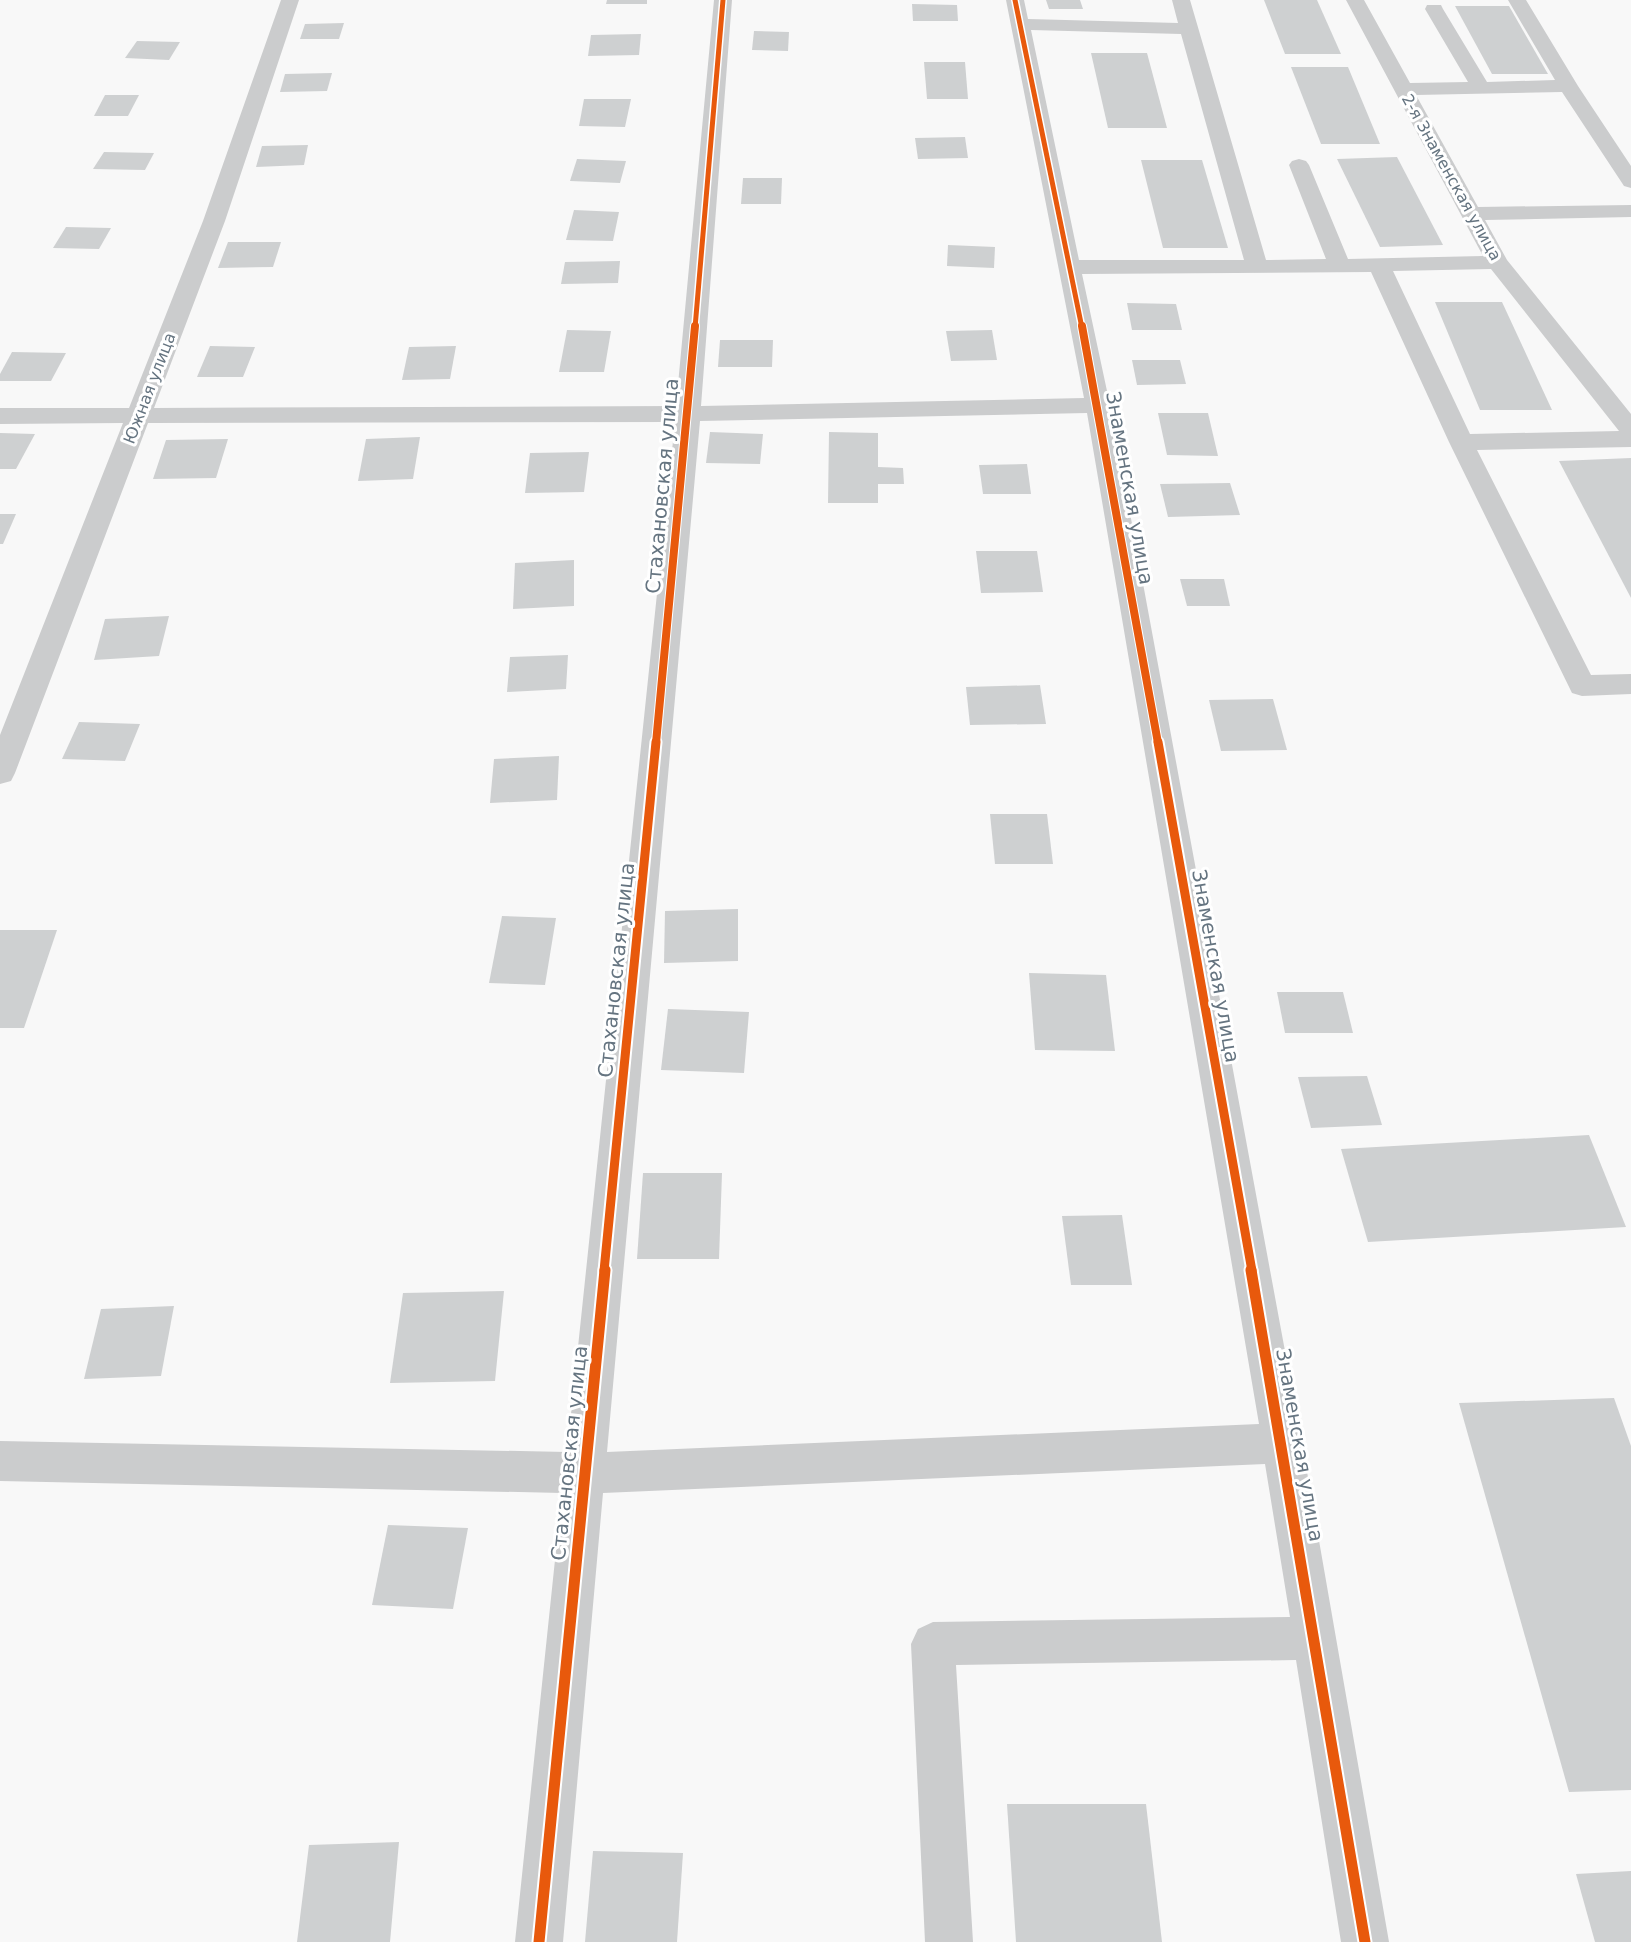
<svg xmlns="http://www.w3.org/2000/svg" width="1631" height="1942" font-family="'DejaVu Sans',sans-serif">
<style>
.building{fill:#ced0d1}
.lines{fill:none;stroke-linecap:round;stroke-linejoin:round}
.minor{fill:#cbcccd;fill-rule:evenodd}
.cycleway-far3-casing{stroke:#fff;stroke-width:8}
.cycleway-far2-casing{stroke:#fff;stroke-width:10}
.cycleway-far1-casing{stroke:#fff;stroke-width:13}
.cycleway-casing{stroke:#fff;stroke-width:15}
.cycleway-far3{stroke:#e8590c;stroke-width:5}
.cycleway-far2{stroke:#e8590c;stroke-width:8}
.cycleway-far1{stroke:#e8590c;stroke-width:9}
.cycleway{stroke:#e8590c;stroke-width:11}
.labels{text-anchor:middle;stroke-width:6;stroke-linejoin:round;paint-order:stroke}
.far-street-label{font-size:16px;fill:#657480;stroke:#fff}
.street-label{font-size:20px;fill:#657480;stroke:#fff}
</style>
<rect width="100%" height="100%" fill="#f8f8f8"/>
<g class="building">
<polygon points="607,0 647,0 647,4 606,4"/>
<polygon points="1046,0 1080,0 1083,9 1049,9"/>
<polygon points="1264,0 1317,0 1341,54 1285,54"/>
<polygon points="912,4 957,5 958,21 913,21"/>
<polygon points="1455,6 1509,6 1548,74 1492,74"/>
<polygon points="344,23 339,39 300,39 305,24"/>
<polygon points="754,31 789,32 788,51 752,50"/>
<polygon points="641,34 639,55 588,56 591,35"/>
<polygon points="137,41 180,42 169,60 125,58"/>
<polygon points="1091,53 1147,53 1167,128 1108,128"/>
<polygon points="924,62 965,62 968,99 927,99"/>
<polygon points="1291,67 1348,67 1380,144 1321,144"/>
<polygon points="332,73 327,91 280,92 285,74"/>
<polygon points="105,95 139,95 128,116 94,116"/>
<polygon points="584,99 631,99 625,127 579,126"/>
<polygon points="965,137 968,158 918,159 915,138"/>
<polygon points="308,145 304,165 256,167 262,146"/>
<polygon points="104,152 154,153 145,170 93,169"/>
<polygon points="1397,157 1443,245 1380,247 1337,159"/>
<polygon points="577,159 626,161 620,183 570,181"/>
<polygon points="1141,160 1202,160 1228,248 1163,248"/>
<polygon points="743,178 782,178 781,204 741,204"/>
<polygon points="574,210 619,212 613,241 566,240"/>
<polygon points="66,227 111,228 99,249 53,248"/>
<polygon points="228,242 281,242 273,267 218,268"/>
<polygon points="948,245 995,247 994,268 947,266"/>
<polygon points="620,261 618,283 561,284 565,262"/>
<polygon points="1435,302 1502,302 1552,410 1480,410"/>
<polygon points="1127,303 1176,304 1182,330 1132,330"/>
<polygon points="567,330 611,331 604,372 559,372"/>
<polygon points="992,330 997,360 951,361 946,331"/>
<polygon points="720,340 773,340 772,367 718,367"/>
<polygon points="210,346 255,347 243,377 197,377"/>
<polygon points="456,346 450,379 402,380 409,347"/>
<polygon points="12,352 66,353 51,381 0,381 0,374"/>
<polygon points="1132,360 1180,360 1186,384 1137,385"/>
<polygon points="1158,413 1208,413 1218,456 1167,455"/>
<polygon points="710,432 763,434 760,464 706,463"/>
<polygon points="829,432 878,433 878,467 903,468 904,484 878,484 878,503 828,503"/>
<polygon points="0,433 35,434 16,469 0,469"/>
<polygon points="420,437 413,479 358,481 366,439"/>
<polygon points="228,439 216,478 153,479 166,440"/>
<polygon points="589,452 584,492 525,493 530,453"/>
<polygon points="1631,458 1631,598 1559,461"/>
<polygon points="1027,464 1031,494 983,494 979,465"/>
<polygon points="1230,483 1240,515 1168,517 1160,484"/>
<polygon points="0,514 16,514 3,544 0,544"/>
<polygon points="976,551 1037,551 1043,592 981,593"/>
<polygon points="574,560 574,606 513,609 515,563"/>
<polygon points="1180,579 1224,579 1230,606 1187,606"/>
<polygon points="169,616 159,656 94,660 105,619"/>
<polygon points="568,655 566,689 507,692 510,657"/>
<polygon points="1040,685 1046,724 970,725 966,687"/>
<polygon points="1273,699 1287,750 1221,751 1209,700"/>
<polygon points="79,722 140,724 125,761 62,759"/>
<polygon points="559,756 557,800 490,803 494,759"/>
<polygon points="990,814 1047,814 1053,864 995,864"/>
<polygon points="738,909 738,961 664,963 665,911"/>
<polygon points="502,916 556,918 545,985 489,983"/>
<polygon points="0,930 57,930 24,1028 0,1028"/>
<polygon points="1029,973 1106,975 1115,1051 1035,1050"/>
<polygon points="1277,992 1343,992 1353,1033 1285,1033"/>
<polygon points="668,1009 749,1012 744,1073 661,1070"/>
<polygon points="1367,1076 1382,1125 1311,1128 1298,1077"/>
<polygon points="1589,1135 1626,1227 1368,1242 1341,1149"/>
<polygon points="643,1173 722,1173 719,1259 637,1259"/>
<polygon points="1122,1215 1132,1285 1071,1285 1062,1216"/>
<polygon points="504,1291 495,1381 390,1383 403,1293"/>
<polygon points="174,1306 161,1376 84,1379 101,1309"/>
<polygon points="1614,1398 1631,1446 1631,1790 1569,1792 1459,1403"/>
<polygon points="388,1525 468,1528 453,1609 372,1605"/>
<polygon points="1007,1804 1146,1804 1162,1942 1016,1942"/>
<polygon points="399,1842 390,1942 297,1942 309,1845"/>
<polygon points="593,1851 683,1853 677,1942 585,1942"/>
<polygon points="1631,1871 1631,1942 1595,1942 1576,1874"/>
</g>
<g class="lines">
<path class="minor" d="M281,0H299L225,221L154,408L676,406L714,0H732L701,406L1084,398L1006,0H1024L1028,19L1178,23L1172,0H1190L1266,260L1326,259L1289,165L1292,161L1299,159L1306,161L1309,165L1348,259L1483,256L1346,0H1364L1410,83L1468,82L1425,9L1427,5H1441L1443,9L1487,82L1555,80L1508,0H1526L1578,86L1631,166V188L1624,186L1562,92L1416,95L1478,207L1631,205V217L1485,220L1507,260L1631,414V447L1477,450L1591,675L1631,674V694L1582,696L1572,693L1449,442L1371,272L1082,274L1110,405L1302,1443L1389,1942H1341L1296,1660L956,1665L973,1942H925L911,1644L918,1629L933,1622L1290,1617L1265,1464L603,1493L563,1942H515L562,1493L0,1481V1441L567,1452L675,422L148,423L15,773L11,781L0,784V735L123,423L0,424V408H129L203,221ZM1031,30L1181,34L1244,260H1079ZM1491,269L1619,431L1470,434L1393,271ZM1087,413L1259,1424L607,1452L700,421Z"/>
<g class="cycleway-far3-casing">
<g id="cycleway-far3">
<polyline points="1015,0 1082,328"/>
<polyline points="695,328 723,0"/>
</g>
</g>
<g class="cycleway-far2-casing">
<g id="cycleway-far2">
<polyline points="1082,326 1158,743"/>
<polyline points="656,743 695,326"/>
</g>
</g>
<g class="cycleway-far1-casing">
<g id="cycleway-far1">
<polyline points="1158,742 1252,1271"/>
<polyline points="604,1271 656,742"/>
</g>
</g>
<g class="cycleway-casing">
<g id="cycleway">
<polyline points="1251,1270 1365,1942"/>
<polyline points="539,1942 605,1270"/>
</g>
</g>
<use href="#cycleway-far3" class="cycleway-far3"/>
<use href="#cycleway-far2" class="cycleway-far2"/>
<use href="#cycleway-far1" class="cycleway-far1"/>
<use href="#cycleway" class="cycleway"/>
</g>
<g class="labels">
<g class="far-street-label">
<text transform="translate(1452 177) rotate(61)" y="6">2-я Знаменская улица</text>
<text transform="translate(149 388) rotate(-69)" y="6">Южная улица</text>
</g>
<g class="street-label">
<text transform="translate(662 486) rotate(-85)" y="7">Стахановская улица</text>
<text transform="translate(1130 488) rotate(80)" y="7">Знаменская улица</text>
<text transform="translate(1216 966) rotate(80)" y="7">Знаменская улица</text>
<text transform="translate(616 970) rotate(-84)" y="7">Стахановская улица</text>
<text transform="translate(1300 1445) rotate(80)" y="7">Знаменская улица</text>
<text transform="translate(569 1453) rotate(-84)" y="7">Стахановская улица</text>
</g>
</g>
</svg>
